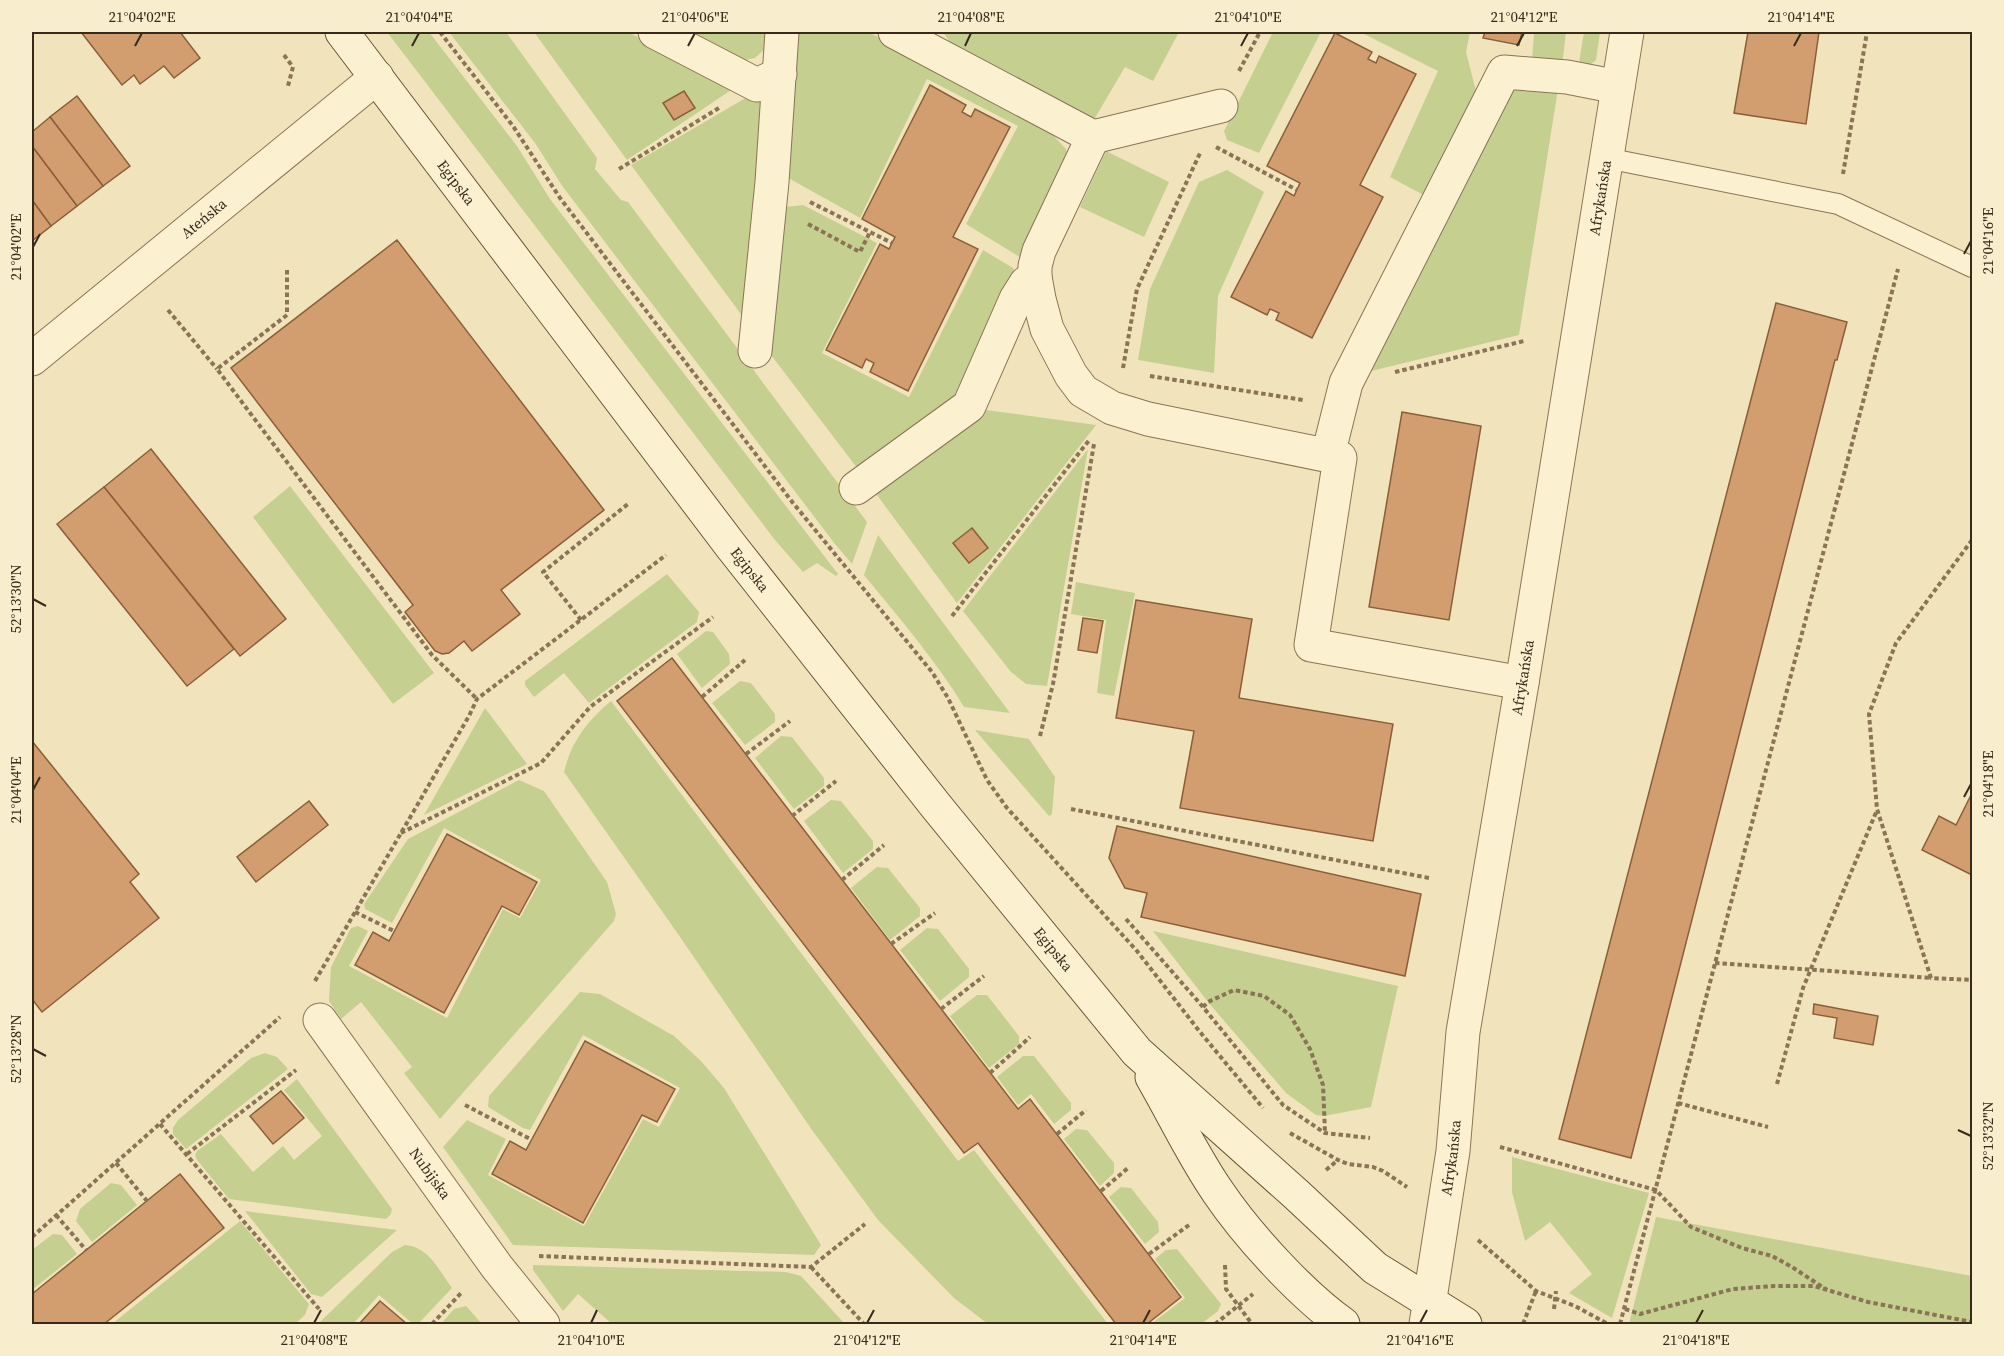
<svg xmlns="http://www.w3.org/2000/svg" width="2004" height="1356" font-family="'Source Serif 4',serif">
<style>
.green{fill:#c5cf90}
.building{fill:#d29e70;stroke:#8b5e39;stroke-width:1.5}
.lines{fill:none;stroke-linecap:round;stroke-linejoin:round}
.lane-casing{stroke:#8a7455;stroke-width:22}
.street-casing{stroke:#8a7455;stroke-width:35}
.secondary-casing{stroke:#6b5538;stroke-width:35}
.path{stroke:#8a7455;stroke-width:4;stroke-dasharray:4.5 3;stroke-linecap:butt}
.lane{stroke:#fbf1d1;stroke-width:20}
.street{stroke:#fbf1d1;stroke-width:33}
.secondary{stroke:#fbf1d1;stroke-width:33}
.ticks{fill:none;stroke:#382a1b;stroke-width:2}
.labels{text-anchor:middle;stroke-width:4.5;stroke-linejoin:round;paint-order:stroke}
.street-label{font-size:15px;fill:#382a1b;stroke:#f8eecd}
.neatline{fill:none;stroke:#382a1b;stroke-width:2}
.ticks-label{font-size:15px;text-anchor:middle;fill:#382a1b}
</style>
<rect width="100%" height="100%" fill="#f1e4bd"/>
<g class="green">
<polygon points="387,32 429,32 517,146 550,199 838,574 836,576 817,563 803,572 775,540"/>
<polygon points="449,32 506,32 597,158 595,169 621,200 628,202 867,522 852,564 835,544 563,187 535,143"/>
<polygon points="534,32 628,32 734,88 627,160"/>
<polygon points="681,32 767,32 767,47 755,58 741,61"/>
<polygon points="793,32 868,32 1038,119 1066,149 1072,170 1023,259 966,224 1018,126 927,79 860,218 783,175"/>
<polygon points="943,32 1179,32 1153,81 1125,67 1092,123 953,47"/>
<polygon points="1273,32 1321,32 1259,153 1227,140 1224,131"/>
<polygon points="1360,32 1470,32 1466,52 1478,99 1429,198 1390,177 1438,71"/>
<polygon points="1527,32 1566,32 1563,58 1554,66 1532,60 1534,33"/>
<polygon points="1584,32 1600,32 1596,60 1589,66 1579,63"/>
<polygon points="766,86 743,317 631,165"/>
<polygon points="1508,89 1558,89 1519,335 1363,373"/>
<polygon points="1106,151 1169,182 1144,237 1080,207"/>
<polygon points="1227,170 1264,192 1218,296 1214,373 1138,360 1150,289 1199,182"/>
<polygon points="803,205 877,243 822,353 909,397 983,250 1013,268 1016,278 957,406 861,473 768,351 785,207"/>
<polygon points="986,410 1096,425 957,603 871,487"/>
<polygon points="1088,449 1047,686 1026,684 1011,672 963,611"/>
<polygon points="290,486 434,673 393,704 253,517"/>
<path d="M878,535L1010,713L964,707C935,659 899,618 864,575Z"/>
<polygon points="667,574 699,612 697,622 589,703 564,673 534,697 525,685 525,681"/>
<polygon points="1076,582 1135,593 1114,696 1097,693 1106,620 1071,614"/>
<polygon points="706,631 713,632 729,654 730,664 702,688 677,654"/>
<polygon points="740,681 751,683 775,714 775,722 745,745 712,703"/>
<path d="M611,701L958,1161L974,1150L1108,1324H988L954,1298L878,1220L812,1130L678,934L564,772C571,742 587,721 611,701Z"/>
<polygon points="485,708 527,764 424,815"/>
<polygon points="975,730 1029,739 1055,777 1052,814 1049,816"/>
<polygon points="781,736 792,737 824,778 824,786 794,809 755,758"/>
<polygon points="519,780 544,791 607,882 616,914 614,921 440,1119 404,1073 412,1067 361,1002 341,1019 329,1001 331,967 351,928 358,926 368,931 349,966 447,1018 503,909 520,918 541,880 444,828 392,923 365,909 364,904 408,839"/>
<polygon points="831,800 841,801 873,841 873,849 843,873 804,821"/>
<polygon points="877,867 888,868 920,908 920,916 890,940 851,888"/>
<polygon points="927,928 938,929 969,969 969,977 940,1001 900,950"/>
<polygon points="1153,931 1398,986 1371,1107 1324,1116 1316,1115 1286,1093 1208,1002"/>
<polygon points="580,992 600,994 674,1036 701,1061 724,1088 821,1245 814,1255 513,1245 443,1147 467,1120 506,1139 488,1175 584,1226 643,1119 659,1127 680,1088 583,1035 530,1130 523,1128 488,1107 489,1096"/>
<polygon points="977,995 987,995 1019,1036 1019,1044 989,1068 950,1016"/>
<polygon points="265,1053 277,1057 288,1069 186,1149 173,1134 173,1128 178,1120 251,1058"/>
<polygon points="1023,1056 1034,1056 1071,1103 1071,1110 1054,1124 1031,1094 1018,1105 997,1077"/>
<polygon points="297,1079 392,1209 391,1214 386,1219 229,1199 197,1160 195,1155 197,1151 221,1134 253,1172 283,1146 294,1160 322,1136 284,1090"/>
<polygon points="1076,1129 1087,1130 1114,1163 1114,1173 1100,1186 1064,1139"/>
<polygon points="1512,1157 1649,1193 1612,1318 1569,1293 1592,1274 1550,1222 1525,1241 1512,1192"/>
<polygon points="111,1183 121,1185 137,1205 92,1242 76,1221 80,1209"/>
<polygon points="1121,1187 1131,1188 1158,1222 1159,1232 1145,1244 1109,1197"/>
<polygon points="245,1211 397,1230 322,1297 311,1294"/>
<polygon points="1656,1217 1972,1276 1972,1324 1629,1324"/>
<polygon points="240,1221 309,1304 305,1315 295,1324 112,1324"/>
<polygon points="53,1234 62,1235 77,1254 32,1290 32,1250"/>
<path d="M405,1245C429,1247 438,1269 452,1288L418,1324H413L379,1295L353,1324H318L392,1252Z"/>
<polygon points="1177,1249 1221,1304 1218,1311 1201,1324 1151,1324 1185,1298 1155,1259 1166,1250"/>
<polygon points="533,1265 786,1272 801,1276 845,1324 612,1324 578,1294 563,1311 533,1270"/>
<polygon points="466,1306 482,1324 441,1324 454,1309"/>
</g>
<g class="building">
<polygon points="81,32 180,32 200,58 174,78 164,66 140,84 134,75 122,85"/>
<polygon points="1485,32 1522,32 1519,45 1483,38"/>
<polygon points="1748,32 1819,32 1806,124 1734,113"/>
<polygon points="1335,33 1372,52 1368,59 1376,63 1379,56 1416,74 1360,185 1383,197 1312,338 1276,320 1279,313 1270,309 1267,315 1231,297 1286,191 1294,196 1300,183 1267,166"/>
<polygon points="930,85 966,105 962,112 971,117 975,109 1010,127 953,237 978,249 908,391 870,372 874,363 866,359 862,368 826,350 880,244 889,249 895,237 862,219"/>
<polygon points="684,91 695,108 674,120 663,103"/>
<polygon points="77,96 130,166 103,186 50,117"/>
<polygon points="50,117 103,186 77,206 32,146 32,132"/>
<polygon points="32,146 77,206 51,226 32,200"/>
<polygon points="32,200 51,226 32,241"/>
<polygon points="397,240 604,510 501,590 520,614 472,651 464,641 449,653 442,654 435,651 405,612 413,605 231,368"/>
<polygon points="1776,303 1847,322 1837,360 1835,360 1631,1158 1559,1139"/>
<polygon points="1402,412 1481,426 1449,620 1369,607"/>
<polygon points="151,449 286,619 240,656 104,487"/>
<polygon points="104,487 234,649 187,686 57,524"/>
<polygon points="972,528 988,548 969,563 953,543"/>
<polygon points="1136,600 1252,619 1239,698 1393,724 1373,841 1180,808 1194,731 1116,718"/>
<polygon points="1083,618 1103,621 1097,653 1078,650"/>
<polygon points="672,658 1018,1109 1030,1099 1181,1297 1147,1324 1116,1324 978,1143 964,1153 617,701"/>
<polygon points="32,741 139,874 130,882 159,918 42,1012 32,999"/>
<polygon points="1972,793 1972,875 1922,850 1939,816 1956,825"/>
<polygon points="309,801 328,825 256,882 237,857"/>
<polygon points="1117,826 1421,894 1405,976 1141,917 1147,893 1125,888 1109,858"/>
<polygon points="447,834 537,882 519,915 502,906 444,1013 355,965 373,932 389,941"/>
<polygon points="1814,1004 1878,1016 1873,1045 1834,1038 1837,1018 1813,1014"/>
<polygon points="585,1041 675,1089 657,1122 642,1115 583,1223 492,1174 510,1141 526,1150"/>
<polygon points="281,1091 304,1118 273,1144 250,1116"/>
<polygon points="180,1174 224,1228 104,1324 32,1324 32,1294"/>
<polygon points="380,1301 407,1324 359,1324"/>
</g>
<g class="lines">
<g class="lane-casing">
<polyline id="lane" points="1606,158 1838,204 1972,267"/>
</g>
<g class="street-casing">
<g id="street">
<polyline points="655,32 757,85 780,74"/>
<polyline points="895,32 1093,137 1221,106"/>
<polyline points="1093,137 1039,251 1035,266 1035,277 1039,299 1047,329 1071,375 1083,391 1112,408 1148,419 1340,458 1311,645 1522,683"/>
<polyline points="755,351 772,182 782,32"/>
<path id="s1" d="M32,359L377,77"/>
<polyline points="1328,455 1346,383 1504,72 1567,77 1618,87"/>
<polyline points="856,488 969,406 1016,299 1026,283 1035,277"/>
<path id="s2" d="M320,1020L497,1267L543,1324"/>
<path id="s3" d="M1426,1324L1453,1151L1463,1032L1522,683L1627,32"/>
</g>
</g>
<g class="secondary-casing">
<g id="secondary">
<path id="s4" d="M342,32L731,546L936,806L1137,1052L1297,1195L1375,1268L1465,1324"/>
<path d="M1152,1077C1174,1115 1193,1156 1218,1192C1247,1235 1301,1294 1343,1324"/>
</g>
</g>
<g class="path">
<polyline points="440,32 513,126 560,198 793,503 932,672 948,698 987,780 1007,808 1137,951 1200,1032 1263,1108"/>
<polyline points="284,55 293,67 288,86"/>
<polyline points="1239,71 1260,32"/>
<polyline points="1216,147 1297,190"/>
<polyline points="619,169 719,108"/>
<polyline points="1843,174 1867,32"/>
<polyline points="810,202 892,243"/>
<polyline points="808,224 860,252 870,232"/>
<polyline points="287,270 287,315 217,369 432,655 477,699"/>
<polyline points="168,310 217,369"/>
<polyline points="1123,368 1137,289 1201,151"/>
<polyline points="1395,372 1524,341"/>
<polyline points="1150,376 1303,400"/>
<polyline points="1972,540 1896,643 1869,714 1877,809 1931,978 1972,980"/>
<polyline points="952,616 1090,439"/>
<polyline points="581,620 543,572 628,504"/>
<polyline points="702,697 745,660"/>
<polyline points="1040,736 1053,684 1094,444"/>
<polyline points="746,754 790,721"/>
<polyline points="1071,809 1429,878"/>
<polyline points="792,816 836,781"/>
<polyline points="401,833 541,763 590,707 713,617"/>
<polyline points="842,880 884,845"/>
<polyline points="355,912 394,931"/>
<polyline points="1126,919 1203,1007 1283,1105 1325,1133 1370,1138"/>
<polyline points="891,944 935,913"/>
<polyline points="1715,963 1931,978"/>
<polyline points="315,981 469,716 477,699 666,555"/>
<polyline points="1203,1007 1208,1002 1234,990 1264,996 1290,1015 1310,1049 1323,1085 1325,1132"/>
<polyline points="941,1009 984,976"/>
<polyline points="990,1073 1030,1037"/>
<polyline points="1777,1084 1803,988 1877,810"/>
<polyline points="1678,1103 1768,1127"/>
<polyline points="465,1105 532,1140"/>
<polyline points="160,1124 319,1309"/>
<polyline points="1290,1133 1338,1160 1348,1164 1373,1167 1383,1171 1407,1187"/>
<polyline points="1057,1134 1086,1110"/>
<polyline points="1500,1147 1656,1190 1691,1227 1742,1248 1772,1256 1792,1267 1827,1290"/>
<polyline points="187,1154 296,1070"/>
<polyline points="116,1163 147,1201"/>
<polyline points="1326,1170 1338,1160"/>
<polyline points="1101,1191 1128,1168"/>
<polyline points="56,1215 86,1250"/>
<polyline points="32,1237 280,1017"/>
<polyline points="1478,1240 1536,1291 1575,1306 1608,1324"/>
<polyline points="1149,1254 1189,1225"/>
<polyline points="539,1256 811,1267 865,1224"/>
<polyline points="1225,1265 1226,1289 1252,1324"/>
<polyline points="811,1267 864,1324"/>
<polyline points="1554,1309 1556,1291"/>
<polyline points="1625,1309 1640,1314 1733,1289 1775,1286 1814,1286 1868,1302 1972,1322"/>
<polyline points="432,1324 462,1292"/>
<polyline points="1215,1324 1253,1294"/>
<polyline points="1523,1324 1536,1291"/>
<polyline points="1620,1324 1898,269"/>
</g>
<use href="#lane" class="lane"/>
<use href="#street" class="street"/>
<use href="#secondary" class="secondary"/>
</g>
<path class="ticks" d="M135,46L142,33M412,46L419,33M688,46L695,33M965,46L971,33M1241,46L1248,33M1517,46L1524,33M1794,46L1801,33M33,247L40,234M1964,254L1971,241M33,599L46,606M33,790L40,777M1964,797L1971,784M33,1049L46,1056M1958,1130L1971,1136M314,1323L321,1310M591,1323L597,1310M867,1323L874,1310M1143,1323L1150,1310M1420,1323L1427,1310M1696,1323L1703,1310"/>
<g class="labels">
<g class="street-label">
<text dy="5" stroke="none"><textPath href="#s4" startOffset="189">Egipska</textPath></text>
<text dy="5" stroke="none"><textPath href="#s3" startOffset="1140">Afrykańska</textPath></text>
<text dy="5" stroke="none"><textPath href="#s1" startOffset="222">Ateńska</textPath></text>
<text dy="5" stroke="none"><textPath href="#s4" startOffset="675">Egipska</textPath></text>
<text dy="5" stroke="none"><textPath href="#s3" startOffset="654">Afrykańska</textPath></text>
<text dy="5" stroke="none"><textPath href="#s4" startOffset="1161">Egipska</textPath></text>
<text dy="5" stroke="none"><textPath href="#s3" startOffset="168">Afrykańska</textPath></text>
<text dy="5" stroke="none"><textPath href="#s2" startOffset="189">Nubijska</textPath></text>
</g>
</g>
<rect width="2004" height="1356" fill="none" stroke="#f8eecd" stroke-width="66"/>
<rect x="33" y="33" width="1938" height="1290" class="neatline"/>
<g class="ticks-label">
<text x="142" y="22">21°04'02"E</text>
<text x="419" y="22">21°04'04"E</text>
<text x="695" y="22">21°04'06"E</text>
<text x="971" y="22">21°04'08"E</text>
<text x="1248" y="22">21°04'10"E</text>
<text x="1524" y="22">21°04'12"E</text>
<text x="1801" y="22">21°04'14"E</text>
<text transform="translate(1988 241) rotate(-90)" y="5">21°04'16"E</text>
<text transform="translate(16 247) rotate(-90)" y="5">21°04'02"E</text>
<text transform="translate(16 599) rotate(-90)" y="5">52°13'30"N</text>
<text transform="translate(1988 784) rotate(-90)" y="5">21°04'18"E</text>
<text transform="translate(16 790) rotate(-90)" y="5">21°04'04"E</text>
<text transform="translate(16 1049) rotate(-90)" y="5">52°13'28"N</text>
<text transform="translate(1988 1136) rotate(-90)" y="5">52°13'32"N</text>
<text x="314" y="1345">21°04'08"E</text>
<text x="591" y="1345">21°04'10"E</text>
<text x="867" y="1345">21°04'12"E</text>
<text x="1143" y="1345">21°04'14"E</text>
<text x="1420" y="1345">21°04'16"E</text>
<text x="1696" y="1345">21°04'18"E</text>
</g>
</svg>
